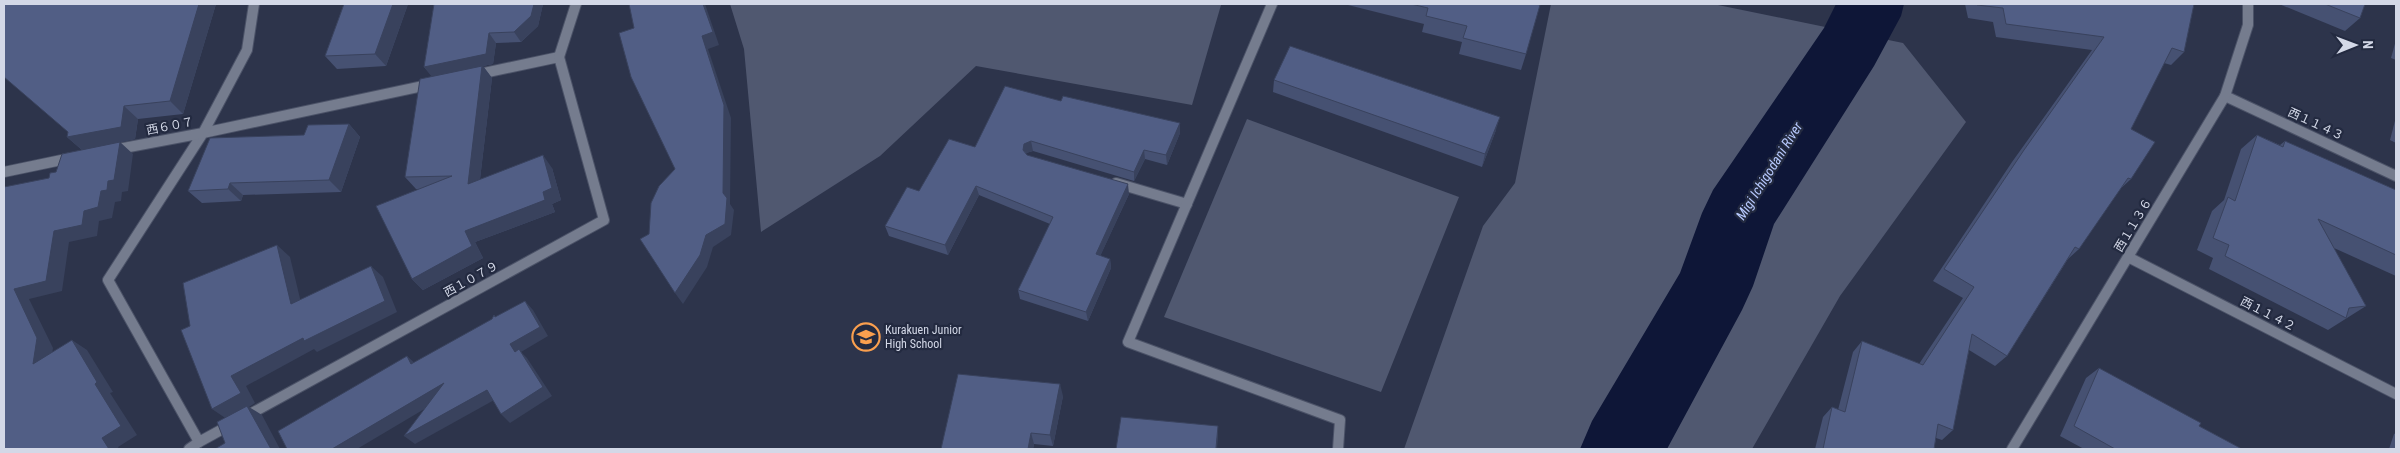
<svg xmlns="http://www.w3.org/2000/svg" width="2400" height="453" font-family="'Roboto Condensed','Noto Sans JP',sans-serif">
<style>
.green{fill:#505870}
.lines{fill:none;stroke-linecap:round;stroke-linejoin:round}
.river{fill:#0e1637;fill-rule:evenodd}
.lane-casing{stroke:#4b5267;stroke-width:12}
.street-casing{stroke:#4b5267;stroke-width:12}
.lane{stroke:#757c8e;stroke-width:10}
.street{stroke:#757c8e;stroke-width:10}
.wall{fill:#465172}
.shaded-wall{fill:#39425d}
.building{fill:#515e85;stroke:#39425d}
.labels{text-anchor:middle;stroke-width:4.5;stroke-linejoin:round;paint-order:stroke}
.street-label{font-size:12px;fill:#d3d8e7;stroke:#232a40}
.poi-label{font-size:12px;fill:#d3d8e7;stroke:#232a40;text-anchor:start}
.water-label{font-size:14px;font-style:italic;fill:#b7c9fd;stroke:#232a40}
</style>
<rect width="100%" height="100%" fill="#2d344b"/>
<g class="green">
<polygon points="730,4 1216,4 1221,5 1192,105 976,66 880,156 761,232 744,49"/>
<polygon points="1551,4 1713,4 1903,43 1966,122 1840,296 1752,449 1404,449 1483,226 1515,183"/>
<polygon points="1247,119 1459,197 1381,392 1164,317"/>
</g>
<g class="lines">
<polygon class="river" points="1836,4 1904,4 1901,16 1874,66 1774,224 1753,286 1742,310 1667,449 1580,449 1592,421 1680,273 1702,213 1713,190 1824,28"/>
<g class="lane-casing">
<polyline id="lane" points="1116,183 1187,204"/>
</g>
<g class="street-casing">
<g id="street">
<polyline points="1272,4 1128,342 1340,420 1338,449"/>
<polygon points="559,57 604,220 199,442 108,280 203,133"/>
<polyline points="559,57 576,4"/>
<polyline points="2225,96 2396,176"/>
<polyline points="113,150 203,133 247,50 254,4"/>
<polyline points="4,172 71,158"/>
<polyline points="2128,257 2396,394"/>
<polyline points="189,449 199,442"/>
<polyline points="2012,449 2225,96 2248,25 2248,4"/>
</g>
</g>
<use href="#lane" class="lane"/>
<use href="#street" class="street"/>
</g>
<g class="wall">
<polygon points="216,4 183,114 138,119 135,139 82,150 67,137 68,132"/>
<polygon points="344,4 408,4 386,66 337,69 325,56"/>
<polygon points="434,4 543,4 538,26 521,42 496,43 493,64 483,66 492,78 480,179 552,168 561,200 552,204 555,212 475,242 483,258 423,290 412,279 418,189 416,189 405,177 432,76 424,67"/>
<polygon points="1344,4 1536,4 1526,54 1521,70 1459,54 1462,42 1422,32 1424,24"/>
<polygon points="1965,4 2194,4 2184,52 2171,65 2164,63 2131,129 2131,179 2118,191 2079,249 2068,259 2007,356 1995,366 1969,350 1953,430 1942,440 1936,438 1934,449 1815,449 1823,417 1832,407 1838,410 1853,352 1862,341 1919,364 1963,298 1933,281 2012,162 2092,50 1996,37 1993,22 1968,18"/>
<polygon points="2279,4 2365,4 2360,18 2345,31"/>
<polygon points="2396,40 2396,60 2391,58"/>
<polygon points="1274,80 1496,130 1482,167 1273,92"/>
<polygon points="1061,101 1180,133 1167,165 1145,159 1134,181 1033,151 1026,153 1027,155 1129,194 1100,256 1110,259 1111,268 1088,321 1020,299 1018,290 1050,224 979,195 948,255 889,236 885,226 919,191 975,147"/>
<polygon points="2396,117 2396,143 2390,140"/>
<polygon points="349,124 360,137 341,192 243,195 241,201 202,203 188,191 304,135"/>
<polygon points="2257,135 2280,145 2285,141 2396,190 2396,276 2334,248 2366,306 2328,330 2209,269 2213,258 2197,250 2212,211 2224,200 2241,149"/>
<polygon points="2099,368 2199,426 2242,449 2084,449 2060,436 2086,378"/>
<polygon points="1063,396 1053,446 1034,444 1033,449 941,449"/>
<polygon points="2396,433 2396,449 2389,449 2394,434"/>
</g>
<g class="shaded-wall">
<polygon points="199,4 216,4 183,114 170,101"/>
<polygon points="393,4 408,4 386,66 375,54"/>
<polygon points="534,4 543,4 538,26 521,42 514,32"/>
<polygon points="703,4 705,4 719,45 708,49 731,118 730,204 734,210 731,235 713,247 707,267 683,304 675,293 706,235 723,193 702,36"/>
<polygon points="489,33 496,43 493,64 483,66 492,78 478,196 468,184 432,77 424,67"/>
<polygon points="124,106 138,119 135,139 82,150 67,137"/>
<polygon points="1500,117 1496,130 1482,167 1485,154"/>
<polygon points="1180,123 1180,133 1167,165 1166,155"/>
<polygon points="349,124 360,137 341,192 329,180"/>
<polygon points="1031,141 1033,151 1026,153 1023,150 1024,144"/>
<polygon points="120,142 133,154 128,191 122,192 121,201 115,202 112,218 99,221 97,236 69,242 62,291 29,299 53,348 49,374 33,364 14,289 54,231 84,211 101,191 108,181"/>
<polygon points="1144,150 1145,159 1134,181 1134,172"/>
<polygon points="543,155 552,168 561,200 552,204 555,212 475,242 483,258 423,290 412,279 465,231 543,192"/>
<polygon points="230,183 243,195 241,201 228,189"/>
<polygon points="1128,184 1129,194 1097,263 1096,254"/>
<polygon points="976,186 979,195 948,255 945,245"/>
<polygon points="277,245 290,257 304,315 291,304"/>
<polygon points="1110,259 1111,268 1088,321 1086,312"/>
<polygon points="371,266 383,277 397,312 317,352 314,349 246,386 255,403 249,407 262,415 280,449 271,449 212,409 231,376"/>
<polygon points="525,301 533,310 548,336 521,352 527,358 552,396 510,423 501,414 515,352 510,344"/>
<polygon points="72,340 87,350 113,392 110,393 137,435 118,447 119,449 109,449 102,438 95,384"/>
<polygon points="407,356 417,365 411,364"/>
<polygon points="444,383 453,392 357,449 332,449"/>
<polygon points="1060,384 1063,396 1053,446 1050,435"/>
<polygon points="487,390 496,399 415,444 404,436"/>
<polygon points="1218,426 1218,437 1217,449 1216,449"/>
<polygon points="1031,433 1034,444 1033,449 1028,449"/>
</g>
<g class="building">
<polygon points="4,4 199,4 170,101 124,106 121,127 67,137 68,132 4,77"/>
<polygon points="344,4 393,4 375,54 325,56"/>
<polygon points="434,4 534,4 531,16 514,32 489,33 486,54 424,67"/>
<polygon points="629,4 703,4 713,32 702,36 724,105 723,193 727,198 725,224 706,235 700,255 675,293 640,239 649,234 651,203 659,186 675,169 631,77 619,33 634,28"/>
<polygon points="1411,4 1536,4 1540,5 1526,54 1463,38 1467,26 1426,16 1428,8"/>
<polygon points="1977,4 2194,4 2184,52 2172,48 2131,129 2155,142 2131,179 2128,178 2079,249 2075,247 2007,356 1972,334 1953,430 1938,424 1934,449 1823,449 1832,407 1845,412 1862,341 1923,365 1974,287 1944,269 2024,150 2104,37 2006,24 2003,8 1977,5"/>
<polygon points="2325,4 2365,4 2360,18"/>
<polygon points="1290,46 1500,117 1485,154 1274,80"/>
<polygon points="482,66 468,184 543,155 552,188 543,192 545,200 465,231 472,246 412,279 376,206 452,176 405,177 420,79"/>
<polygon points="1005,86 1061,101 1063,96 1180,123 1166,155 1144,150 1134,172 1031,141 1024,144 1023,150 1027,155 1128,184 1096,254 1110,259 1086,312 1018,290 1053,217 976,186 945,245 885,226 907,187 919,191 949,139 975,147"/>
<polygon points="349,124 329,180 230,183 228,189 188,191 210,138 304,135 308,125"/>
<polygon points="2257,135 2283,147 2285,141 2396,190 2396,255 2318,219 2366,306 2349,308 2346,318 2225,256 2229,245 2213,238 2228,197 2235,201"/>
<polygon points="120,142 114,180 108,181 107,190 101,191 98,207 84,211 82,225 54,231 46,281 14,289 37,338 33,364 72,340 97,382 95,384 121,426 102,438 109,449 4,449 4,187 49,178 50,173 56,172 62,154"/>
<polygon points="277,245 291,304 371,266 385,301 304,341 303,338 231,376 241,393 212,409 181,330 190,326 183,283"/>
<polygon points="525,301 540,327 510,344 515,352 519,349 543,387 501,414 487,390 404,436 444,383 332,449 287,449 278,431 407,356 411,364 492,319 494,315 495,317"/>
<polygon points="2099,368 2201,423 2199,426 2242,449 2115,449 2074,426"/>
<polygon points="958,374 1060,384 1050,435 1031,433 1028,449 941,449"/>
<polygon points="247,406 271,449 215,449 225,443 217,422"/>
<polygon points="1121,417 1218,426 1216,448 1224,449 1116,449"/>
</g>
<defs>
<g id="school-ring" transform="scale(1.4375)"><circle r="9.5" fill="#232a40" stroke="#fa9f4e" stroke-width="1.5"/><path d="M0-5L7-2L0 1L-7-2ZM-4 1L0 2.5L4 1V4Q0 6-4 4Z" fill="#fa9f4e"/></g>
</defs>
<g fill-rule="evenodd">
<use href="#school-ring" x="866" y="337"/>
</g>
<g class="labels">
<g class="street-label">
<text transform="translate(2316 124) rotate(25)" y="4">西１１４３</text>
<text transform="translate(170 126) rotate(-11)" y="4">西６０７</text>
<text transform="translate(2133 225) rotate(-59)" y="4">西１１３６</text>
<text transform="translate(471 279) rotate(-29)" y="4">西１０７９</text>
<text transform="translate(2268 314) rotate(27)" y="4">西１１４２</text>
</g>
<g class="poi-label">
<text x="885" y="334">Kurakuen Junior<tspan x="885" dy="14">High School</tspan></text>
</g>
<g class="water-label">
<text transform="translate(1769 171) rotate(-58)" y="5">Migi Ichigodani River</text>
</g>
</g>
<rect width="2400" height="453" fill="none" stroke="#d3d8e7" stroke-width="10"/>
<g transform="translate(2355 45) rotate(89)" stroke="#232a40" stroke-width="4" paint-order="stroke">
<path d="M0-4L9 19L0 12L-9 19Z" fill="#d3d8e7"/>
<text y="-8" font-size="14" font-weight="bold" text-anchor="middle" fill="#d3d8e7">N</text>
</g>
</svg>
